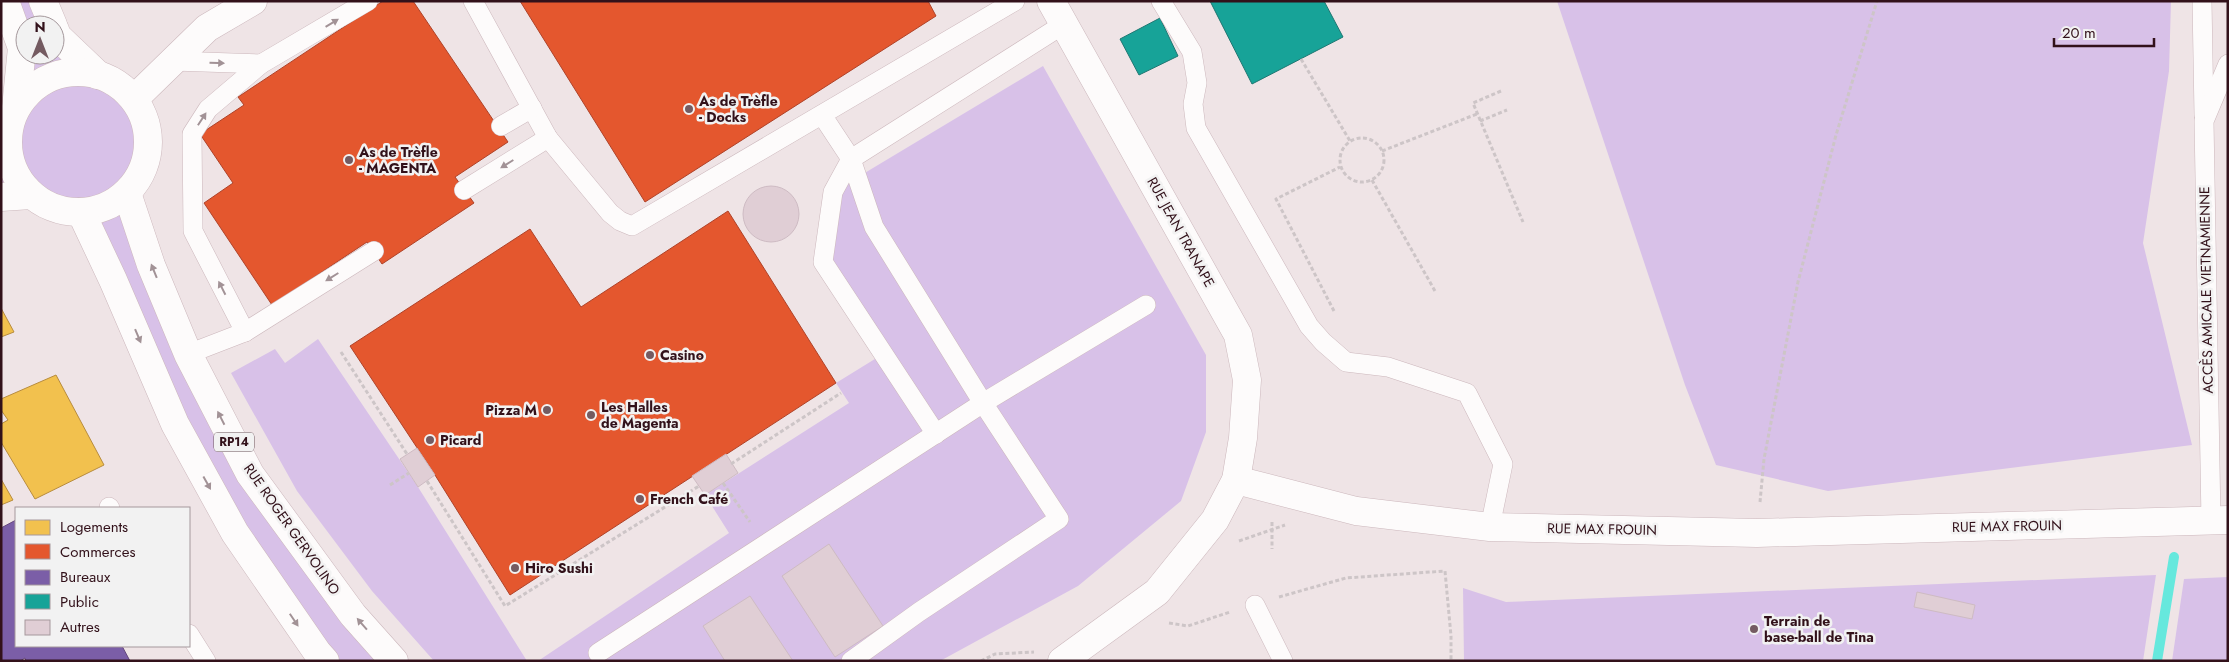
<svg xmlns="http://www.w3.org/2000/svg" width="2229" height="662" font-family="Jost,sans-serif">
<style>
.green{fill:#d8c1e8}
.homes{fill:#f2c14e;stroke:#b88c3e}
.shops{fill:#e4572e;stroke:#af4228}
.offices{fill:#7b5ea7;stroke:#65477d}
.public{fill:#17a398;stroke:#1f7772}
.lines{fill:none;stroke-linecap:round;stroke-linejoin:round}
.stream{stroke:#66e8dd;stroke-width:10}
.building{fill:#e0ced5;stroke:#cebbc3}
.lane-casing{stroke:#ccb7bc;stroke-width:20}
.street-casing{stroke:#ccb7bc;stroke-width:29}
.secondary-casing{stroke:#ccb7bc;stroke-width:29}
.primary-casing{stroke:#ccb7bc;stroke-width:29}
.path{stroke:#cdc5c7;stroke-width:3;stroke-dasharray:4 2.5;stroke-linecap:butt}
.lane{stroke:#fdfbfb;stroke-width:19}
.street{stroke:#fdfbfb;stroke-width:28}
.secondary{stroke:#fdfbfb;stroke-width:28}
.primary{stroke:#fdfbfb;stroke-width:28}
.oneway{fill:#a29296}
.poi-dot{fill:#745b61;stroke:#f2f2f2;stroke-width:2}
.labels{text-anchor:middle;stroke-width:5;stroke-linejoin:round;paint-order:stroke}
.shield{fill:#f2f2f2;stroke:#6c545b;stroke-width:1}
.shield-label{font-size:12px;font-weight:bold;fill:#32111a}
.poi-label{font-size:14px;font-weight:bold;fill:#32111a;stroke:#f2f2f2;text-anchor:start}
.street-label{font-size:14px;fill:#32111a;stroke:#f2f2f2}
</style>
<rect width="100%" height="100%" fill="#efe4e6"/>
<g class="green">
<path d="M5,1H43L53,25H25V55H55V30C69,44 82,63 98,74C104,79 112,80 118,84C159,113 153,157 127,193L250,474L394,661H325L235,533L81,212L63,211L46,205L31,195L1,197V146L7,141L9,124L16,108Z"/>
<polygon points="1557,1 2171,1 2169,71 2143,243 2192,445 1828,491 1716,465 1685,385"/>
<polygon points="1043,66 1206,355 1206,432 1181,501 1078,586 940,661 538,661 729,533 705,495 849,403 836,383 883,354 823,262 833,192"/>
<polygon points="318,339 418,487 527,661 434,661 372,591 297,491 231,373 275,349 285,363"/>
<polygon points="2156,575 2143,661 1464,661 1463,588 1506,602"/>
<polygon points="2228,577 2228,661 2172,661 2184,579"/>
</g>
<g class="homes">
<polygon points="1,308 14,332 1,337"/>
<polygon points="56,375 104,465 35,499 1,442 1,424 8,420 1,410 1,399"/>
<polygon points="1,479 13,500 1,505"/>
</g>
<g class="shops">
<polygon points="383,1 413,1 508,142 455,177 474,203 382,264 367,242 272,305 204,203 233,183 200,134 244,105 238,97"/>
<polygon points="520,1 928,1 936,16 645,202"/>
<polygon points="728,211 836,383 510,595 435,475 350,346 530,229 581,307"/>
</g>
<polygon class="offices" points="16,520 16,646 122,646 130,661 26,661 25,658 20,661 1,661 1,528"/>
<g class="public">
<polygon points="1210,1 1324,1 1343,37 1252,84"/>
<polygon points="1160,18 1178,56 1139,75 1120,39"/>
</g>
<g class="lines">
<polyline class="stream" points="2157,661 2174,557"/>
</g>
<g class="building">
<circle cx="771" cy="214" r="28"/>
<polygon points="417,448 435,475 418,487 400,459"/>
<polygon points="726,454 738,473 705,495 692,476"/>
<polygon points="829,544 883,626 835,657 782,576"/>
<polygon points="1917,592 1975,605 1972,619 1914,607"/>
<polygon points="750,596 793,661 725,661 703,626"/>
</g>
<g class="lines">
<g class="lane-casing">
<g id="lane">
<polyline points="473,1 548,138 610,213 620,221 632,226 1015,1"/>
<polyline points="1161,1 1192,52 1197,83 1193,104 1196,128 1309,326 1323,342 1346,362 1388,367 1467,393 1503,464 1490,527"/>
<polyline points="2202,1 2204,115"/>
<polyline points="173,61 261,64"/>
<polyline points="822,115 851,159 833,192 823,262 936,434"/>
<polyline points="501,126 532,108"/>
<polyline points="464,190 548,138"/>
<polyline points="245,332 193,231 192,134 208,109 261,64 368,1"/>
<polyline points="188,354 245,332 374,251"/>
<polyline points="109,507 110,508"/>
<polyline points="2211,521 2204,121 2228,64"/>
<polyline points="1255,605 1283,661"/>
<polyline points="189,634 206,661"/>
<polyline points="598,653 983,403 874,227 851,159 1053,31"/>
<polyline points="851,661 919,612 1059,519 983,403 1146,305"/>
</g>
</g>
<g class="street-casing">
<g id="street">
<polyline points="134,99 207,28 253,1"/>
<polyline points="1,146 7,141"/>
<polyline points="1,197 31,195"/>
</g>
</g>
<g class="secondary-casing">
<g id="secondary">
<polyline points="1051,1 1238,335 1247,380 1243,438 1236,480 1215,520 1157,592 1062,661"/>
<polyline points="1236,480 1356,511 1490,527 1757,533 2228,520"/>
</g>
</g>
<g class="primary-casing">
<g id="primary">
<polyline points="5,1 22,48 16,108"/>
<polyline points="43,1 53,25"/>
<polyline points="55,30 57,36 98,75"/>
<circle cx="78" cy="142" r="70"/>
<polyline points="127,193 151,265 188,354 250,474 353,615 394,661"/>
<polyline points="81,212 113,280 175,424 235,533 317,652 325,661"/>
</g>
</g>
<g class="path">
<polyline points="1301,59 1350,141"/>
<polyline points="1501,91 1473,103 1523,222"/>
<polyline points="1480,121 1507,110"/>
<circle cx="1362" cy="160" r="22"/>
<polyline points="1382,151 1477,114"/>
<polyline points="1372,180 1435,291"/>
<polyline points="1334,311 1276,199 1340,167"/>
<polyline points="341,352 407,454"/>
<polyline points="731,464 841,393"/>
<polyline points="427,481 505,606 699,486"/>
<polyline points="723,483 750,522"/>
<polyline points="390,485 409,473"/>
<polyline points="1760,502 1764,459 1798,282 1836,135 1877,1"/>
<polyline points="1272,522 1272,549"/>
<polyline points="1239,541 1285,525"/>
<polyline points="1279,597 1346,578 1445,571 1451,636 1451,661"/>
<polyline points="1169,623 1188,626 1230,612"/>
<polyline points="981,661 995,654 1034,652"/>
</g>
<use href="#lane" class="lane"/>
<use href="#street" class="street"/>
<use href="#secondary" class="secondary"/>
<use href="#primary" class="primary"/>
</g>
<defs><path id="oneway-solid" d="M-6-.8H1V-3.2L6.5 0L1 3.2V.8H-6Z" transform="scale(1.25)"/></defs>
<g class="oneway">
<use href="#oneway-solid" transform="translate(332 23) rotate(-31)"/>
<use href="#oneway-solid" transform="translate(217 63) rotate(2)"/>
<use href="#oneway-solid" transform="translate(202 119) rotate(-57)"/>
<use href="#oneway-solid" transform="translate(507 164) rotate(148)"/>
<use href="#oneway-solid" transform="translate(154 271) rotate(-112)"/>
<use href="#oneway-solid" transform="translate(332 277) rotate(148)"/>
<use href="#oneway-solid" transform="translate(222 288) rotate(-117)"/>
<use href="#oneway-solid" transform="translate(138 336) rotate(67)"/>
<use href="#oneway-solid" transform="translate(221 418) rotate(-117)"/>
<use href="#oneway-solid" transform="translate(207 483) rotate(61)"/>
<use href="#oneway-solid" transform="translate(294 620) rotate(56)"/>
<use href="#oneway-solid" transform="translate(362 624) rotate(-131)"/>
</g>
<g class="poi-dot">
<circle cx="689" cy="109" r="5"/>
<circle cx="349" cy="160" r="5"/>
<circle cx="650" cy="355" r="5"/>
<circle cx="547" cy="410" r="5"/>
<circle cx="591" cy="415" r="5"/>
<circle cx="430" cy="440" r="5"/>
<circle cx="640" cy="499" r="5"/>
<circle cx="515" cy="568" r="5"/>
<circle cx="1754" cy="629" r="5"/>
</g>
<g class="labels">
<rect class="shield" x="214" y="432.5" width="40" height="19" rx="4"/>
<g class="shield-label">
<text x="234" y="446">RP14</text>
</g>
<g class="poi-label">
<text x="699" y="106">As de Trèfle<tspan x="699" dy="16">- Docks</tspan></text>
<text x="359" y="157">As de Trèfle<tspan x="359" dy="16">- MAGENTA</tspan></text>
<text x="660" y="360">Casino</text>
<text x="601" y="412">Les Halles<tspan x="601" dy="16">de Magenta</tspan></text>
<text x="537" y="415" text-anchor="end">Pizza M</text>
<text x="440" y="445">Picard</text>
<text x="650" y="504">French Café</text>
<text x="525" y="573">Hiro Sushi</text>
<text x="1764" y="626">Terrain de<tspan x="1764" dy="16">base-ball de Tina</tspan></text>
</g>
<g class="street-label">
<text transform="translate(1181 232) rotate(61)" y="5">RUE JEAN TRANAPE</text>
<text transform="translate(2206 290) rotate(-91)" y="5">ACCÈS AMICALE VIETNAMIENNE</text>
<text transform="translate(2007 526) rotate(-1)" y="5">RUE MAX FROUIN</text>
<text transform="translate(292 529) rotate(55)" y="5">RUE ROGER GERVOLINO</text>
<text transform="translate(1602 529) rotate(1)" y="5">RUE MAX FROUIN</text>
</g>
</g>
<rect width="2229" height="662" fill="none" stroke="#32111a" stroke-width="5"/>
<rect x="15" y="507" width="175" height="140" fill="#f2f2f2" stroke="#a5989c"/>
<rect x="25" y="520" width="25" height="15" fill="#f2c14e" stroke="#a5989c"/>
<text x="60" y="532" font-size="15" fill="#32111a">Logements</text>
<rect x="25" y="544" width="25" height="15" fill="#e4572e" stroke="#a5989c"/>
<text x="60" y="557" font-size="15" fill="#32111a">Commerces</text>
<rect x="25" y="570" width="25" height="15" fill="#7b5ea7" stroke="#a5989c"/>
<text x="60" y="582" font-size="15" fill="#32111a">Bureaux</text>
<rect x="25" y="594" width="25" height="15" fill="#17a398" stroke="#a5989c"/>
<text x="60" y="607" font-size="15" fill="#32111a">Public</text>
<rect x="25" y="620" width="25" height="15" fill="#e0ced5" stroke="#a5989c"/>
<text x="60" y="632" font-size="15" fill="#32111a">Autres</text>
<g transform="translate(40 40)"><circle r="24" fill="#f2f2f2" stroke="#a5989c"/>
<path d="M0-4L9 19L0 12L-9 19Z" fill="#745b61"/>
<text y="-8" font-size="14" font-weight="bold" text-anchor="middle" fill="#32111a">N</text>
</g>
<path d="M2054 38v8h100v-8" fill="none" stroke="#32111a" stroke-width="2.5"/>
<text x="2062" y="38" font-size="15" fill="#32111a" stroke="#f2f2f2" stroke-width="4" paint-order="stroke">20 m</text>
</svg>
